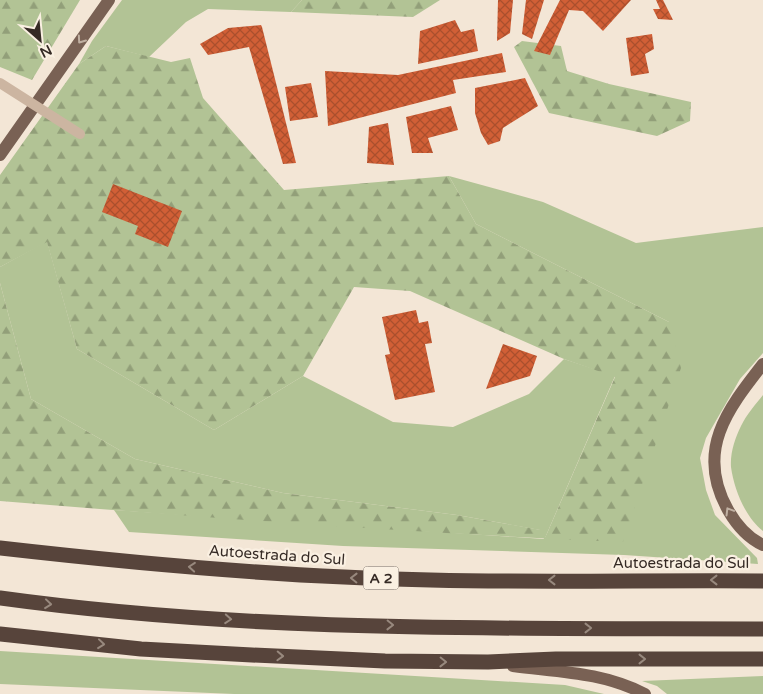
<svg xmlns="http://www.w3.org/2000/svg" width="763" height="694" font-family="'Varela Round',sans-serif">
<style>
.green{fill:#b2c395}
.forest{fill:url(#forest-firs)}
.building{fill:url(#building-cross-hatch)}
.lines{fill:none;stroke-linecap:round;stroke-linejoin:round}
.primary{stroke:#796154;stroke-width:12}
.highway{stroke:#57443b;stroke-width:15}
.lane-bridge{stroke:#ccb5a1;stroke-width:10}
.oneway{stroke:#c0b0a2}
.oneway2{stroke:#98897e}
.labels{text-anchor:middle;stroke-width:4.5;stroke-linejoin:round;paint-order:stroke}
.shield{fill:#faf0e2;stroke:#70655e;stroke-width:1}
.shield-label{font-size:14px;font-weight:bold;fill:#352a25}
.street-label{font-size:15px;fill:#352a25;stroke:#faf0e2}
</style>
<defs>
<pattern id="forest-firs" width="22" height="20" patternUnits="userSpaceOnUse" patternTransform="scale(1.25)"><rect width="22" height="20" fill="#b2c395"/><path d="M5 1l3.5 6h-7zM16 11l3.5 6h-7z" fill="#929f79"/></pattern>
<pattern id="building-cross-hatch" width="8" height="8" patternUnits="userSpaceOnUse" patternTransform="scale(1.25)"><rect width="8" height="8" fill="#d15f36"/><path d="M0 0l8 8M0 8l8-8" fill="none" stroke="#aa4f2d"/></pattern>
</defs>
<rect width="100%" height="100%" fill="#f3e6d6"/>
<g class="green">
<polygon points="122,0 302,0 291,12 208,9 186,22 149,57 106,46 79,64 92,41"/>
<polygon points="449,176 543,202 636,243 763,227 763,353 740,379 706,438 700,458 706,490 715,515 757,558 758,564 624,555 343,546 129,532 114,510 544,539 540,530 457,515 283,493 135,459 31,399 0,283 0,267 47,241 77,349 214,430 303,376 393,422 453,427 529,394 564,359 615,376 545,538 669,322 476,224"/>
<path d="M763,395V531C745,517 734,489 731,467C730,453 735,438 741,426C746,415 756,404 763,395Z"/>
<polygon points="0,651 565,685 604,694 234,694 0,684"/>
<polygon points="763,676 763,694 667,694 657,686 642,681"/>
</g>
<g class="forest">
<polygon points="0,0 80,0 32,80 0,67"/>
<polygon points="302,0 440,0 413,17 291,12"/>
<polygon points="522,41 561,46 567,71 609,84 691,102 690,121 657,136 549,113 514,47"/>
<path d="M106,46L171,62L190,58L203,98L284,190L449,176L476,224L669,322L681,368L623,542C415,533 207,518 0,501V283L31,399L135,459L283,493L457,515L541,530L545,538L615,377L564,359L410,291L354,287L303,376L214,430L77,349L47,242L0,267V175L79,64Z"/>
</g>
<g class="building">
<polygon points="498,0 513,0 510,33 497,41"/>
<polygon points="526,0 544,0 532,39 522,34"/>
<polygon points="560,0 631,0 603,31 583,11 569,10 550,55 534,51"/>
<polygon points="656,0 663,0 673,20 658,19 653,9 660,9"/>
<polygon points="455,20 461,32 474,29 478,51 418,64 420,31"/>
<polygon points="261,25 262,27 296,163 283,164 249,47 208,55 200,44 228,28"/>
<polygon points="652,34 654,49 645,54 649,73 631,76 626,38"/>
<polygon points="502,53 506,72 453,80 456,93 328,126 325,71 398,75"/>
<polygon points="525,78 538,106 503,128 500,141 488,145 481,133 475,113 475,88"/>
<polygon points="311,83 318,117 290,121 285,87"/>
<polygon points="451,106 458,130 428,138 433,153 412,153 406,117"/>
<polygon points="388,123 394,165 367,163 369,127"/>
<polygon points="113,184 182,211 168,247 135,234 138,226 102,212"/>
<polygon points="416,310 419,323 428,321 432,343 425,344 435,392 395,400 385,355 390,354 382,317"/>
<polygon points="503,344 537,356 530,376 486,389"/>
</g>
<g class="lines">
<g class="primary">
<polyline points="0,155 109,0"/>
<path d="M763,364C727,410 695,451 728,510C736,524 748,538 763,545"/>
<path d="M513,666C559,672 602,672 645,694"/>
</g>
<g class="highway">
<path d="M0,548C114,561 229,572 344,577C484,584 624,580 763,581"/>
<path d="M0,598C252,633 509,628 763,629"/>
<polyline points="0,634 141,649 252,655 385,661 488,662 556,659 763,659"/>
</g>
<polyline class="lane-bridge" points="0,83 80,134"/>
</g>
<defs><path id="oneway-chevron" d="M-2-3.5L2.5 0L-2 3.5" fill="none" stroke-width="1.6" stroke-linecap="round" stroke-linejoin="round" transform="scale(1.25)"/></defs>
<g class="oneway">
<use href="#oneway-chevron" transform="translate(81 40) rotate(125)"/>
<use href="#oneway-chevron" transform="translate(729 511) rotate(-121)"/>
</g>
<g class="oneway2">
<use href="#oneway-chevron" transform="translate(192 567) rotate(-175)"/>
<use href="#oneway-chevron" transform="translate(354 578) rotate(-179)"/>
<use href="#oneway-chevron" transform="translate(552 580) rotate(-180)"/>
<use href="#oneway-chevron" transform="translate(714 580) rotate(-180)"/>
<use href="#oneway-chevron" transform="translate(48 604) rotate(6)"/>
<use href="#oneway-chevron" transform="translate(228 619) rotate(4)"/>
<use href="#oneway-chevron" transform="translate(390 625) rotate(1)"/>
<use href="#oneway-chevron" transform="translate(588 628)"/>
<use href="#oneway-chevron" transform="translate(101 644) rotate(6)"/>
<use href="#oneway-chevron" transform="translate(280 656) rotate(2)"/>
<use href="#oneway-chevron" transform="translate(642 659)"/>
<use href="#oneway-chevron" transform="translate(443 662) rotate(1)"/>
</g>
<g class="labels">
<rect class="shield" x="363.5" y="566.5" width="35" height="23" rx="4"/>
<g class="shield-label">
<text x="381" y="583">A 2</text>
</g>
<g class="street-label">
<text transform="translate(277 555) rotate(4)" y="5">Autoestrada do Sul</text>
<text x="681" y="568">Autoestrada do Sul</text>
</g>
</g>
<g transform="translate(40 40) rotate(153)" stroke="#faf0e2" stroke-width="4" paint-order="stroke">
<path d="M0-4L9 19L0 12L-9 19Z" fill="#352a25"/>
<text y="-8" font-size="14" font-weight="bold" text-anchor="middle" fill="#352a25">N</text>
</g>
</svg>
